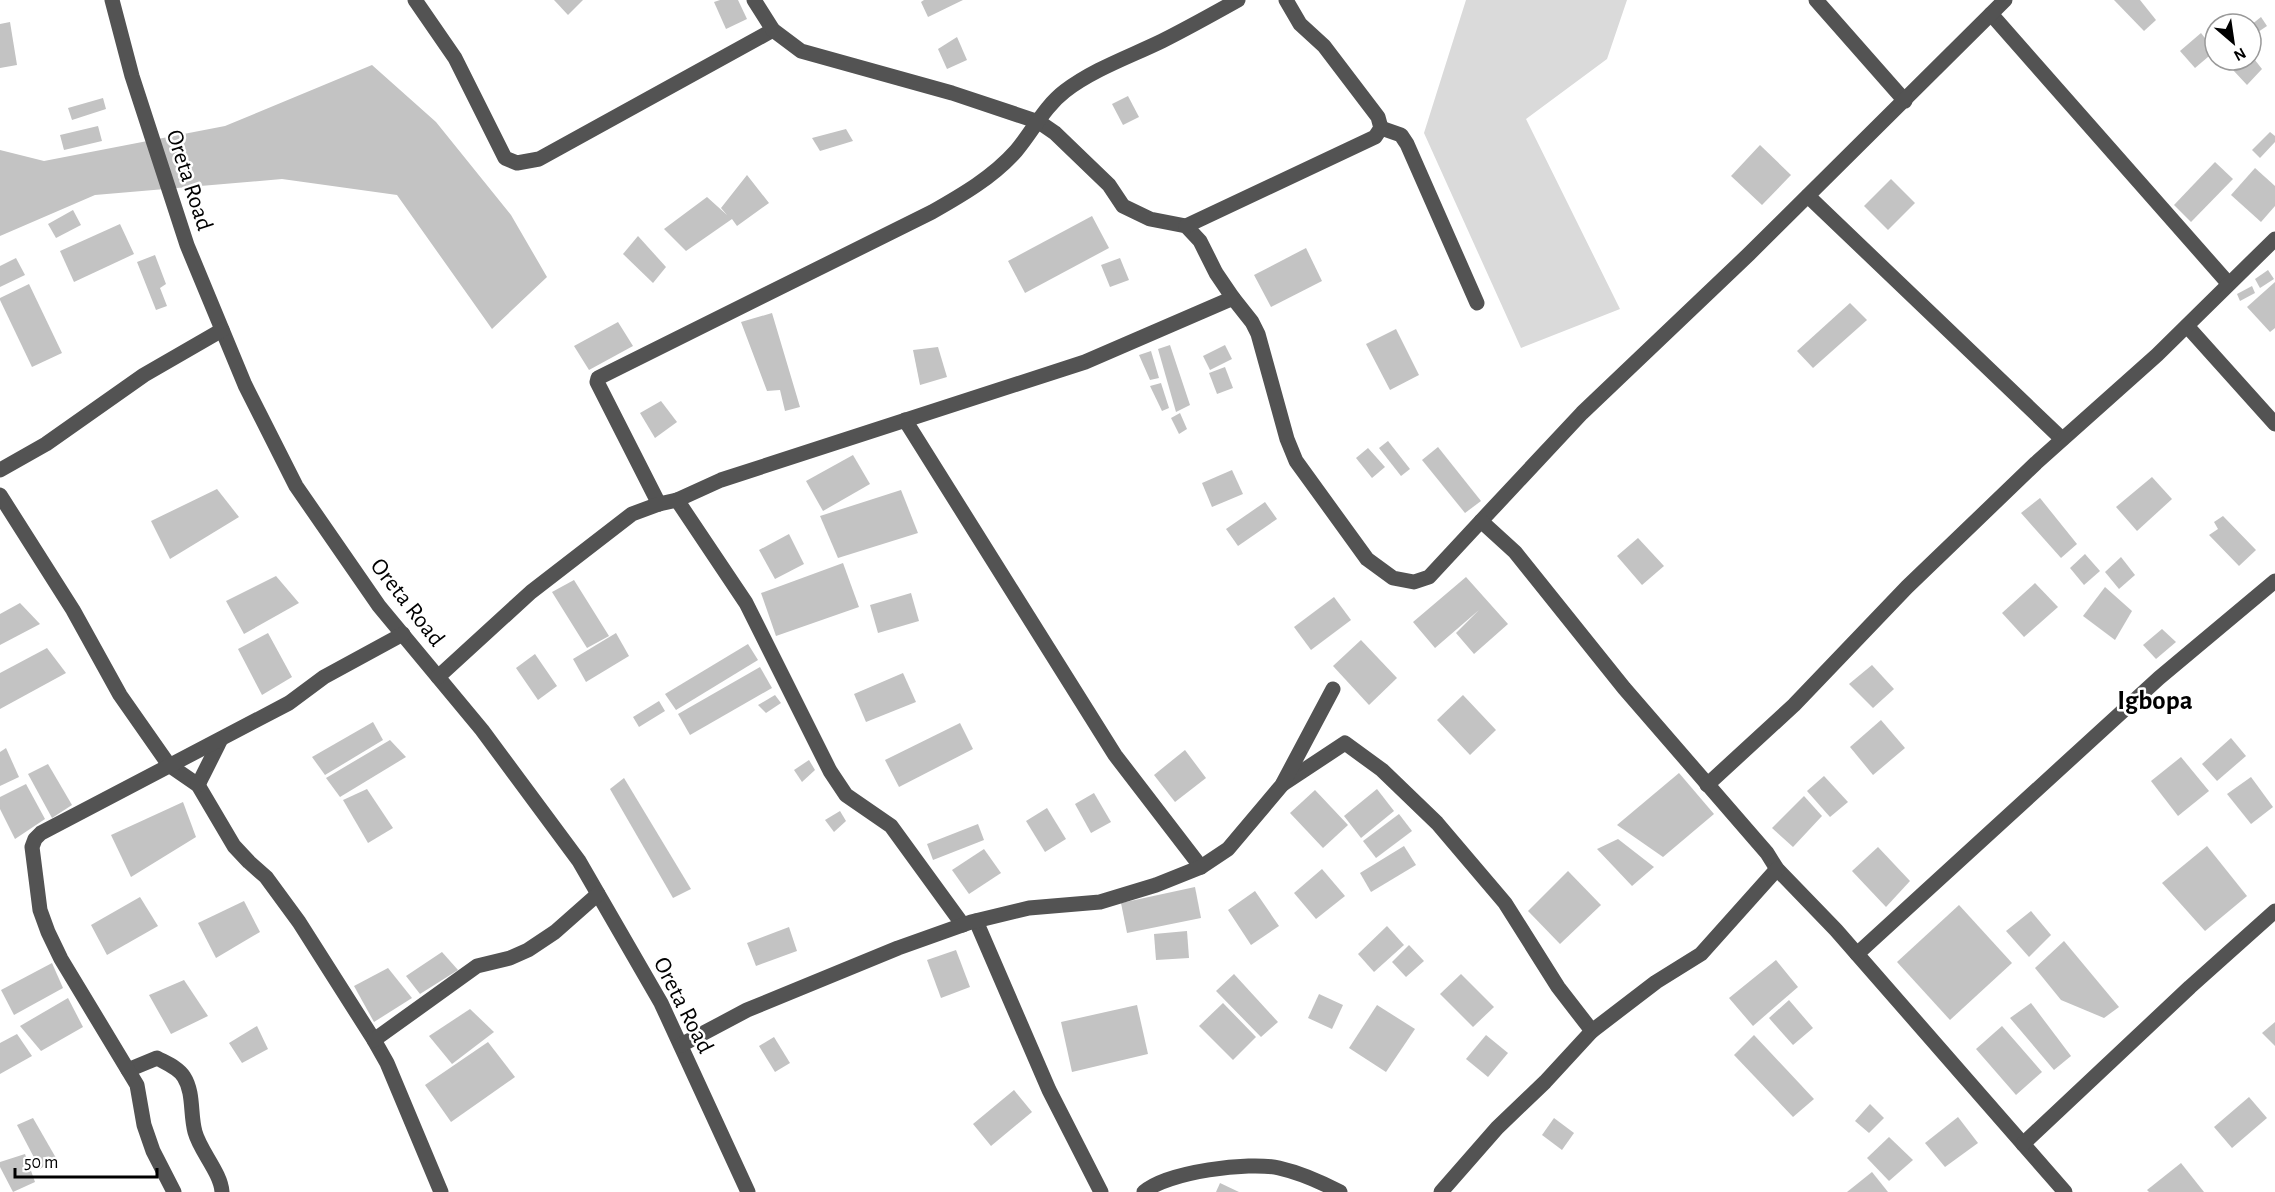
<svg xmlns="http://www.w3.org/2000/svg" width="2275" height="1192" font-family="'Alegreya Sans',sans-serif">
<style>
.green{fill:#dadada}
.building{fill:#c3c3c3}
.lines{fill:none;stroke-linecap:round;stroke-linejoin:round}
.minor{stroke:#535353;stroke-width:15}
.labels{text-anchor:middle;stroke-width:5;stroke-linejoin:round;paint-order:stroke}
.street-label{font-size:24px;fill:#000;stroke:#fff}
.quarter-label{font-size:27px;font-weight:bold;fill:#000;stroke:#fff}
</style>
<rect width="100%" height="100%" fill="#fff"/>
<polygon class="green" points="1466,0 1627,0 1607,59 1526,119 1620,309 1521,348 1424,133"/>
<g class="building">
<polygon points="554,0 583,0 568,15"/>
<polygon points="720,0 738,0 747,19 726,29 714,2"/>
<polygon points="924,0 963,0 928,17 921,2"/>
<polygon points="2114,0 2140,0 2156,20 2144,31"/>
<polygon points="2261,17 2267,26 2255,34 2251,30 2251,25"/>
<polygon points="10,22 17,65 0,68 0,24"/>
<polygon points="2201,33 2215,51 2195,68 2180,51"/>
<polygon points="957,37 967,60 947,69 938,49"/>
<polygon points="2251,55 2262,69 2247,85 2233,70 2243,60 2251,60"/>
<polygon points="372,65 436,122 511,215 547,277 492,329 397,195 282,179 95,195 0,236 0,150 44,161 225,126"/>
<polygon points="1128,96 1139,117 1123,125 1112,104"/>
<polygon points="103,98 106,109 72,120 68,108"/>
<polygon points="98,126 102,141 64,150 60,135"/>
<polygon points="846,129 853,141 820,151 812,138"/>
<polygon points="2270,132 2275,136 2275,142 2260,158 2252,150"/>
<polygon points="1760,145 1791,175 1762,205 1731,176"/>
<polygon points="2215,162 2233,179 2191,222 2174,205"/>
<polygon points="2255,168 2275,186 2275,206 2261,222 2231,195"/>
<polygon points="747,175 769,203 737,226 732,219 686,251 664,229 707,197 727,215 721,208"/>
<polygon points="1891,179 1915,203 1888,230 1864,206"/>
<polygon points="73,210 81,225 56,238 48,224"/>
<polygon points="1092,216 1109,248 1025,293 1008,261"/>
<polygon points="120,224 134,254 74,282 60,251"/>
<polygon points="638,236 666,267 653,283 623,254"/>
<polygon points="1306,248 1322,281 1271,307 1254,275"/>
<polygon points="155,255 166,284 160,288 167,306 156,310 137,262"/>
<polygon points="16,258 25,275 0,287 0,266"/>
<polygon points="1120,258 1129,280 1110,287 1101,265"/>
<polygon points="2268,270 2274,279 2260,288 2255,279"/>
<polygon points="2275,282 2275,328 2270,332 2247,307"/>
<polygon points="29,284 62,353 32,367 0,300 0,298"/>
<polygon points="2252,286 2255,293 2240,301 2237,294"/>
<polygon points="1850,303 1867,320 1813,368 1797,351"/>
<polygon points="772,313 800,407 785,411 780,390 767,391 741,322"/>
<polygon points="618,322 633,346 589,370 574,346"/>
<polygon points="1396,329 1419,375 1390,390 1366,344"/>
<polygon points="1170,345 1190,405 1176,412 1158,349"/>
<polygon points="1225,345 1232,359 1210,370 1203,356"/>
<polygon points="938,347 947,377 920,385 913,350"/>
<polygon points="1151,351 1159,378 1150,380 1139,355"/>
<polygon points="1225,367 1233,388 1217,394 1209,373"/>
<polygon points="1161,383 1169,408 1162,411 1150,386"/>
<polygon points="661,401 677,422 655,438 640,413"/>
<polygon points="1180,413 1187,429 1179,434 1171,418"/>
<polygon points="1388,441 1410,469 1401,476 1379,448"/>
<polygon points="1438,447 1481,501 1465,513 1422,460"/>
<polygon points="1368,448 1385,467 1372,478 1356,458"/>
<polygon points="853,455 870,484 823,511 806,481"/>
<polygon points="1232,470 1243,494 1212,507 1202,483"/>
<polygon points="2152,477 2172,499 2137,531 2116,507"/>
<polygon points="217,489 239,517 170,559 151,521"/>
<polygon points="901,490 918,533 838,558 820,516"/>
<polygon points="2040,498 2077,544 2061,558 2021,513"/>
<polygon points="1265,502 1277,519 1238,546 1226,529"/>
<polygon points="2223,516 2256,550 2239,566 2209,535 2218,529 2214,522"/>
<polygon points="789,534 804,564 775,579 759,550"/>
<polygon points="1638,538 1664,566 1642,585 1617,556"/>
<polygon points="2085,554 2100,571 2084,585 2070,568"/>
<polygon points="2121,557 2135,575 2119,589 2105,572"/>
<polygon points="843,563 859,607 776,636 761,593"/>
<polygon points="276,576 299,603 244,634 226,601"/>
<polygon points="1466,577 1508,624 1474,654 1456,633 1479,610 1435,648 1413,622"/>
<polygon points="574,580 609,636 587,648 552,592"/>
<polygon points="2035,583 2058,607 2024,637 2002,613"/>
<polygon points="2105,587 2132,611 2115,640 2083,616"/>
<polygon points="911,593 919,621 878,633 870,605"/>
<polygon points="1334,597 1351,620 1311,650 1294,627"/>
<polygon points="20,603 40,624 0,645 0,614"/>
<polygon points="2162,629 2176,642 2156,659 2143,645"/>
<polygon points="268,633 292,677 262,695 238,649"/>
<polygon points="616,633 629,656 586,682 573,659"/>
<polygon points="1361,640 1397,678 1369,705 1333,666"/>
<polygon points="748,644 758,660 676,710 665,694"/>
<polygon points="47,648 66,673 0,709 0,673"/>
<polygon points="535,654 557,686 538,700 516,668"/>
<polygon points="1872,665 1894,689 1873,708 1849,684"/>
<polygon points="760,667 772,688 690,735 678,714"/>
<polygon points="903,673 916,702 866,722 854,694"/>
<polygon points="775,695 781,703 766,713 758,705"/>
<polygon points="1463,695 1496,730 1470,755 1437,720"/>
<polygon points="659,701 665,711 639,727 633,717"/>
<polygon points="1881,720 1905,748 1873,775 1850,747"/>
<polygon points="373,722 383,740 325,775 312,757"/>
<polygon points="960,723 973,749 899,787 885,760"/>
<polygon points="2231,738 2246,756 2217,781 2202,764"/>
<polygon points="390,740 406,757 340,797 326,778"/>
<polygon points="6,748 19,777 0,786 0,752"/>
<polygon points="1185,750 1206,778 1175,802 1154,775"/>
<polygon points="2181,757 2209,791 2178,816 2151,781"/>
<polygon points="809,760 815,770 802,782 794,770"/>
<polygon points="48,764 72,805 52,818 28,774"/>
<polygon points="1679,773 1714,814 1663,857 1617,825"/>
<polygon points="1824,776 1848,802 1830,817 1807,791"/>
<polygon points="2251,777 2273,807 2251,824 2227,794"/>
<polygon points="624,778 691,889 673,898 610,789"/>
<polygon points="26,784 45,819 15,839 0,809 0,797"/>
<polygon points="367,789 393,828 368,843 343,800"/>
<polygon points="1377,789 1394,811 1361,838 1344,816"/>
<polygon points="1315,790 1348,825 1323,848 1290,813"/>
<polygon points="1094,793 1111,822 1091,833 1075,804"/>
<polygon points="1804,796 1822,816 1793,847 1772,828"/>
<polygon points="183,802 196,837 131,877 111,835"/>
<polygon points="1047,808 1066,839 1045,852 1026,821"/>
<polygon points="840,811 846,821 834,832 825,820"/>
<polygon points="1399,814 1412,831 1376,858 1363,841"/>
<polygon points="978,824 984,840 933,860 927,844"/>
<polygon points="1618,839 1654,867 1632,886 1597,849"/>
<polygon points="1404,846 1416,865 1371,892 1360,873"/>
<polygon points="2207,846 2247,896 2205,931 2162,883"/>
<polygon points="1878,847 1910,881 1886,907 1852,871"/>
<polygon points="984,849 1001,873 969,894 952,870"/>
<polygon points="1322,869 1345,896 1316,919 1294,893"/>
<polygon points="1568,871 1601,905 1560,944 1528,911"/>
<polygon points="1195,887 1201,918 1127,933 1121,903"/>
<polygon points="1255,891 1279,926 1251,945 1228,910"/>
<polygon points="140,897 158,926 107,955 91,925"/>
<polygon points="244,901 260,932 216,958 198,923"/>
<polygon points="1959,905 2012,963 1950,1020 1897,962"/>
<polygon points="2031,911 2051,935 2029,957 2006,931"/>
<polygon points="1387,926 1404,945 1374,972 1358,954"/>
<polygon points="789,927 797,951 756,966 747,943"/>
<polygon points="1187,931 1189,958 1156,960 1154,934"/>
<polygon points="2064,941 2119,1007 2104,1018 2061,1000 2035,968"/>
<polygon points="1409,945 1424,961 1406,977 1392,962"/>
<polygon points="956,950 970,987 941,998 927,960"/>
<polygon points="442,952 458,970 420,994 406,976"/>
<polygon points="1776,960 1798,987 1753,1026 1729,998"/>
<polygon points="52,963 63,988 14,1015 1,990"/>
<polygon points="388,968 412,998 374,1022 354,986"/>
<polygon points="1234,974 1278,1022 1261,1037 1216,991"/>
<polygon points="1461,974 1494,1007 1473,1027 1440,994"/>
<polygon points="184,980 208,1016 171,1034 149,995"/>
<polygon points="1319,994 1343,1005 1332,1029 1308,1018"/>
<polygon points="68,998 83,1027 41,1051 20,1026"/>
<polygon points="1789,1000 1813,1028 1793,1045 1769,1018"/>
<polygon points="1223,1003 1256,1037 1233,1060 1199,1026"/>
<polygon points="2031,1003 2071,1056 2054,1070 2010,1018"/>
<polygon points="1137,1005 1148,1054 1072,1072 1061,1022"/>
<polygon points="1377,1005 1415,1029 1386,1072 1349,1048"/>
<polygon points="470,1009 494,1032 452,1064 429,1036"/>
<polygon points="2275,1022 2275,1046 2262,1033"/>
<polygon points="257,1026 268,1049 242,1063 229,1043"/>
<polygon points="2002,1026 2042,1072 2016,1095 1976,1049"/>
<polygon points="17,1034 32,1056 0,1074 0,1043"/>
<polygon points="1486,1035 1508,1053 1488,1077 1466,1059"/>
<polygon points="1754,1035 1814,1099 1793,1117 1734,1055"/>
<polygon points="774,1037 790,1063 775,1072 759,1046"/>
<polygon points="488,1042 515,1077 451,1122 425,1085"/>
<polygon points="1014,1090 1032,1112 991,1146 973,1124"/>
<polygon points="2249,1097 2267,1118 2232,1148 2214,1127"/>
<polygon points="1870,1104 1884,1118 1869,1133 1855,1121"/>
<polygon points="1958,1117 1978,1143 1945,1167 1925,1143"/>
<polygon points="33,1118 56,1158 40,1169 17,1125"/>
<polygon points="1554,1118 1574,1133 1562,1150 1542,1135"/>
<polygon points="1889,1137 1913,1160 1889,1181 1867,1158"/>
<polygon points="25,1154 35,1182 13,1192 0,1167 0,1162"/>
<polygon points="2181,1163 2204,1192 2149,1192 2147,1190"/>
<polygon points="1872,1172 1888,1192 1847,1192"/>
<polygon points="1220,1183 1239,1192 1216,1192"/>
</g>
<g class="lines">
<g class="minor">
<polyline points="112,0 132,76 187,245 245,385 296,486 379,606 482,730 579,861 661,1003 748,1192"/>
<polyline points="415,0 455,58 505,158 517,163 539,159 773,30"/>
<polyline points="754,0 773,30 801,51 952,93 1039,122 1055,133 1109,185 1123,206 1150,219 1186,226 1200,241 1216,273 1233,298"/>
<polyline points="1816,0 1905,101"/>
<polyline points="1991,14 2228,283"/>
<polyline points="1381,128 1401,135 1407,144 1477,303"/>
<polyline points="1808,196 2062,439"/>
<polyline points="1186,226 1375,137 1381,128 1378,117 1324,46 1300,24 1286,0"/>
<polyline points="2187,326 2275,424"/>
<polyline points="905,420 1115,755 1201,867"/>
<polyline points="0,470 46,444 144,375 222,330"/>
<polyline points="0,495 73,610 120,695 169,765 198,785 234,846 249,862 266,877 299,922 374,1040 387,1063 441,1192"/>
<polyline points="677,500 746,603 830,771 846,795 891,826 963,925"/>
<path d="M659,504L597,382L598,378L932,212C962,195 993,177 1016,151C1033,131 1044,107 1065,91C1094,69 1129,57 1162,41C1188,28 1213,14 1238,0"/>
<polyline points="1481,521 1582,413 1749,254 2005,0"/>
<polyline points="438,677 531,592 632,514 659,504 677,500 721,480 1085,362 1233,298 1252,322 1258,334 1287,439 1296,461 1367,559 1393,578 1414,582 1429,577 1481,521 1515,552 1624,688 1767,853 1777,869 1836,930 2065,1192"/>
<polyline points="1283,784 1345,743 1382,770 1437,823 1505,903 1558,987 1592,1031"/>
<polyline points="198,785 221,739"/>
<polyline points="1707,785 1794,705 1907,587 2036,463 2157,355 2275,239"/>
<polyline points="976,921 1049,1090 1101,1192"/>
<polyline points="1857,954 2159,678 2275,581"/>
<polyline points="374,1040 477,966 510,958 528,950 555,932 598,894"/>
<polyline points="681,1045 747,1010 898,948 971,922 1029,908 1100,902 1156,885 1201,867 1228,849 1282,785 1333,689"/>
<path d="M128,1070L157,1058C166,1063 179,1068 184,1077C194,1093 190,1114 195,1132C200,1151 221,1173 222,1192"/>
<polyline points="2023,1144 2190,987 2275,911"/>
<polyline points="174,1192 153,1151 144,1125 137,1085 61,959 48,932 40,910 32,847 35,839 41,833 289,703 324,677 403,634"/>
<path d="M1144,1192C1167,1172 1249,1161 1279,1168C1301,1173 1321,1182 1340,1192"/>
<polyline points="1441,1192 1497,1128 1545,1082 1592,1031 1656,982 1701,954 1777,869"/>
</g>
</g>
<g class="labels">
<g class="street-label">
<text transform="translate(190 180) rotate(72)" y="8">Oreta Road</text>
<text transform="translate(408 602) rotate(52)" y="8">Oreta Road</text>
<text transform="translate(684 1005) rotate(63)" y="8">Oreta Road</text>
</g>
<g class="quarter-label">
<text x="2155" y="709">Igbopa</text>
</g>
</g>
<g transform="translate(2233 42) rotate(151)"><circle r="28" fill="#ffffff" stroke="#999999" stroke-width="1.5"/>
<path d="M0-4.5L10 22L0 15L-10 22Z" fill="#000000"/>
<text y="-9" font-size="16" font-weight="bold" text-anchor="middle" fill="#000000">N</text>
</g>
<path d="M15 1168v9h142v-9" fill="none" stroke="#000000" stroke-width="3"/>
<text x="24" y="1168" font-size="18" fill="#000000" stroke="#ffffff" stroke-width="4.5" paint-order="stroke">50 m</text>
</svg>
